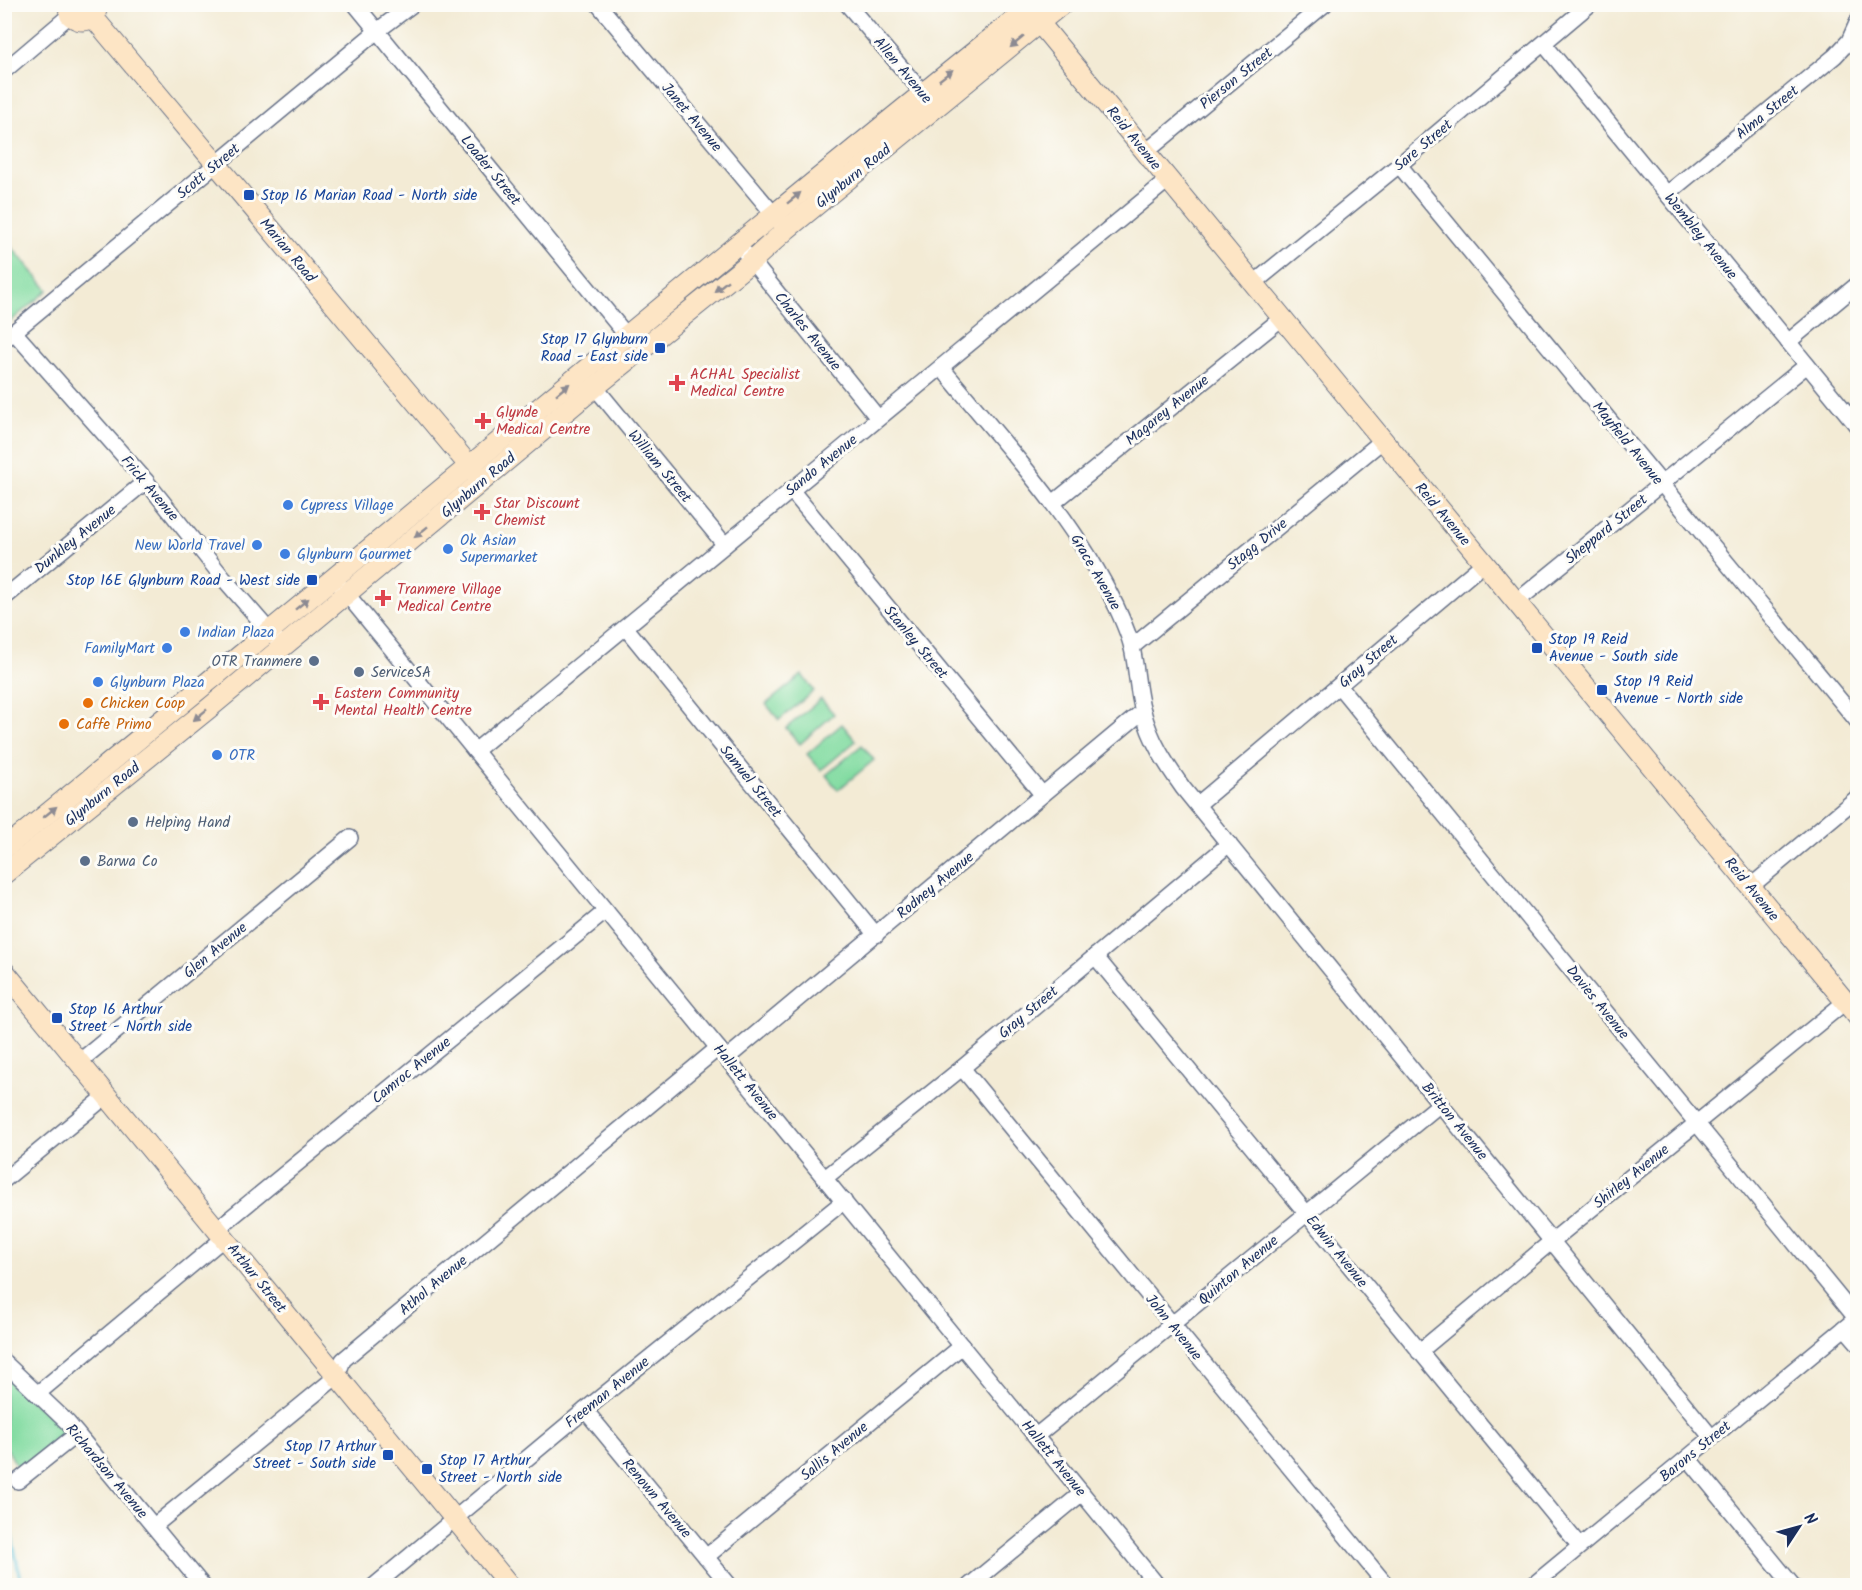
<svg xmlns="http://www.w3.org/2000/svg" width="1862" height="1590" font-family="Kalam,sans-serif">
<style>
.green{fill:#83dca2;stroke:#4f8680;stroke-width:1.5}
.lines{fill:none;stroke-linecap:round;stroke-linejoin:round}
.stream{stroke:#58bdd6;stroke-width:4}
.street-casing{stroke:#677188;stroke-width:18}
.secondary-casing{stroke:#677188;stroke-width:22}
.street{stroke:#fff;stroke-width:15}
.secondary{stroke:#fde5c5;stroke-width:20}
.oneway{fill:#8c8a92}
.transit-dot{fill:#1a4fb4;stroke:#fdfcf7;stroke-width:2}
.health-dot{fill:#e0444e;stroke:#fdfcf7;stroke-width:2}
.shop-dot{fill:#3f7fe0;stroke:#fdfcf7;stroke-width:2}
.service-dot{fill:#5c6f8a;stroke:#fdfcf7;stroke-width:2}
.food-dot{fill:#e8710a;stroke:#fdfcf7;stroke-width:2}
.labels{text-anchor:middle;stroke-width:6;stroke-linejoin:round;paint-order:stroke}
.street-label{font-size:15px;fill:#1b2f5e;stroke:#fdfcf7}
.transit-label{font-size:15px;fill:#164399;stroke:#fdfcf7;text-anchor:start}
.health-label{font-size:15px;fill:#be3a42;stroke:#fdfcf7;text-anchor:start}
.shop-label{font-size:15px;fill:#366cbe;stroke:#fdfcf7;text-anchor:start}
.service-label{font-size:15px;fill:#4e5e75;stroke:#fdfcf7;text-anchor:start}
.food-label{font-size:15px;fill:#c56008;stroke:#fdfcf7;text-anchor:start}
</style>
<rect width="100%" height="100%" fill="#fdfcf7"/>
<filter id="ink" filterUnits="userSpaceOnUse"><feTurbulence type="fractalNoise" baseFrequency=".0167" numOctaves="2"/><feDisplacementMap in="SourceGraphic" scale="12" xChannelSelector="R" yChannelSelector="G"/><feConvolveMatrix kernelMatrix="1 2 1 2 8 2 1 2 1" color-interpolation-filters="sRGB"/></filter>
<filter id="wash" filterUnits="userSpaceOnUse"><feTurbulence type="fractalNoise" baseFrequency=".008" numOctaves="4" result="noise"/><feDisplacementMap in="SourceGraphic" scale="24" xChannelSelector="R" yChannelSelector="G"/><feGaussianBlur stdDeviation="1.35" result="paint"/><feColorMatrix in="noise" values="0 0 0 0 0 0 0 0 0 0 0 0 0 0 0 0 0 1.4 0 .05"/><feComposite in="paint" operator="in"/></filter>
<g filter="url(#wash)">
<rect width="100%" height="100%" fill="#f3ebd5"/>
<g class="green">
<polygon points="4,238 48,290 5,326 4,326"/>
<polygon points="802,675 814,691 779,720 766,704"/>
<polygon points="821,699 834,714 800,744 786,728"/>
<polygon points="842,724 856,741 821,770 807,754"/>
<polygon points="862,745 874,760 838,790 826,775"/>
<polygon points="4,1374 15,1386 58,1423 62,1435 57,1442 20,1472 5,1445"/>
</g>
<g class="lines">
<polyline class="stream" points="4,1503 22,1586"/>
</g>
</g>
<g filter="url(#ink)">
<g class="lines">
<g class="street-casing">
<g id="street">
<polyline points="355,4 627,336"/>
<polyline points="598,4 781,223"/>
<polyline points="847,4 929,100"/>
<polyline points="1544,44 1858,427"/>
<polyline points="4,71 70,15"/>
<polyline points="1146,152 1325,4"/>
<polyline points="1399,165 1858,722"/>
<polyline points="1667,194 1835,56 1849,41 1858,21"/>
<polyline points="746,254 878,418"/>
<polyline points="1254,283 1399,165 1590,4"/>
<polyline points="14,332 146,481 224,579 277,640"/>
<polyline points="4,340 377,31 413,4"/>
<polyline points="1788,342 1858,284"/>
<path d="M941,367C1003,443 1073,516 1116,606C1122,619 1129,634 1132,648C1137,669 1137,691 1143,711C1150,740 1166,764 1183,788L1712,1438"/>
<polyline points="595,387 725,545"/>
<polyline points="791,490 1042,794"/>
<polyline points="1053,503 1282,318"/>
<polyline points="341,587 1158,1586"/>
<polyline points="4,598 146,481"/>
<polyline points="1516,602 1807,365"/>
<polyline points="626,628 876,935"/>
<polyline points="1132,647 1382,441"/>
<polyline points="1339,686 1856,1318"/>
<polyline points="475,751 1168,180"/>
<polyline points="1197,805 1484,563"/>
<polyline points="1750,887 1858,797"/>
<polyline points="1095,956 1579,1545"/>
<polyline points="727,1058 1143,711"/>
<polyline points="79,1062 350,838"/>
<polyline points="962,1068 1387,1586"/>
<polyline points="825,1178 962,1068 1229,844"/>
<polyline points="4,1180 106,1096"/>
<polyline points="216,1230 606,911"/>
<polyline points="1845,1328 1858,1343"/>
<polyline points="1419,1352 1552,1241 1845,1002"/>
<polyline points="4,1362 68,1423 203,1586"/>
<polyline points="37,1394 224,1238"/>
<polyline points="585,1410 730,1586"/>
<polyline points="1036,1436 1440,1104"/>
<polyline points="1688,1458 1793,1586"/>
<polyline points="18,1481 77,1434"/>
<polyline points="154,1526 337,1376 343,1360 718,1048"/>
<polyline points="706,1557 962,1346"/>
<polyline points="374,1586 585,1410 844,1201"/>
<polyline points="969,1586 1082,1493"/>
<polyline points="1532,1586 1858,1317"/>
</g>
</g>
<g class="secondary-casing">
<g id="secondary">
<path d="M68,4L70,15C82,26 96,20 98,4"/>
<polyline points="1032,14 1858,1017"/>
<polyline points="93,17 477,475"/>
<path d="M4,849C349,569 687,281 1034,4"/>
<polyline points="4,874 208,709 595,387 752,261 787,229 1062,4"/>
<polyline points="4,971 510,1586"/>
</g>
</g>
<use href="#street" class="street"/>
<use href="#secondary" class="secondary"/>
</g>
<defs><path id="oneway-solid" d="M-6-.8H1V-3.2L6.5 0L1 3.2V.8H-6Z" transform="scale(1.5)"/></defs>
<g class="oneway">
<use href="#oneway-solid" transform="translate(1017 42) rotate(141)"/>
<use href="#oneway-solid" transform="translate(946 75) rotate(-38)"/>
<use href="#oneway-solid" transform="translate(794 198) rotate(-39)"/>
<use href="#oneway-solid" transform="translate(721 286) rotate(141)"/>
<use href="#oneway-solid" transform="translate(563 389) rotate(-39)"/>
<use href="#oneway-solid" transform="translate(421 532) rotate(141)"/>
<use href="#oneway-solid" transform="translate(302 604) rotate(-39)"/>
<use href="#oneway-solid" transform="translate(200 715) rotate(141)"/>
<use href="#oneway-solid" transform="translate(50 812) rotate(-39)"/>
</g>
</g>
<g class="transit-dot">
<rect x="243" y="189" width="12" height="12" rx="3"/>
<rect x="654" y="342" width="12" height="12" rx="3"/>
<rect x="306" y="574" width="12" height="12" rx="3"/>
<rect x="1531" y="642" width="12" height="12" rx="3"/>
<rect x="1596" y="684" width="12" height="12" rx="3"/>
<rect x="51" y="1012" width="12" height="12" rx="3"/>
<rect x="382" y="1449" width="12" height="12" rx="3"/>
<rect x="421" y="1463" width="12" height="12" rx="3"/>
</g>
<g class="health-dot">
<path d="M674 374h6v6h6v6h-6v6h-6v-6h-6v-6h6z"/>
<path d="M480 412h6v6h6v6h-6v6h-6v-6h-6v-6h6z"/>
<path d="M479 503h6v6h6v6h-6v6h-6v-6h-6v-6h6z"/>
<path d="M380 589h6v6h6v6h-6v6h-6v-6h-6v-6h6z"/>
<path d="M318 693h6v6h6v6h-6v6h-6v-6h-6v-6h6z"/>
</g>
<g class="shop-dot">
<circle cx="288" cy="505" r="6"/>
<circle cx="257" cy="545" r="6"/>
<circle cx="448" cy="549" r="6"/>
<circle cx="285" cy="554" r="6"/>
<circle cx="185" cy="632" r="6"/>
<circle cx="167" cy="648" r="6"/>
<circle cx="98" cy="682" r="6"/>
<circle cx="217" cy="755" r="6"/>
</g>
<g class="service-dot">
<circle cx="314" cy="661" r="6"/>
<circle cx="359" cy="672" r="6"/>
<circle cx="133" cy="822" r="6"/>
<circle cx="85" cy="861" r="6"/>
</g>
<g class="food-dot">
<circle cx="88" cy="703" r="6"/>
<circle cx="64" cy="724" r="6"/>
</g>
<g class="labels">
<g class="street-label">
<text transform="translate(903 70) rotate(50)" y="5">Allen Avenue</text>
<text transform="translate(1236 78) rotate(-39)" y="5">Pierson Street</text>
<text transform="translate(1767 112) rotate(-39)" y="5">Alma Street</text>
<text transform="translate(692 117) rotate(50)" y="5">Janet Avenue</text>
<text transform="translate(1134 138) rotate(51)" y="5">Reid Avenue</text>
<text transform="translate(1423 145) rotate(-40)" y="5">Sare Street</text>
<text transform="translate(491 170) rotate(51)" y="5">Loader Street</text>
<text transform="translate(208 171) rotate(-40)" y="5">Scott Street</text>
<text transform="translate(853 176) rotate(-39)" y="5">Glynburn Road</text>
<text transform="translate(1701 236) rotate(51)" y="5">Wembley Avenue</text>
<text transform="translate(288 250) rotate(50)" y="5">Marian Road</text>
<text transform="translate(808 331) rotate(51)" y="5">Charles Avenue</text>
<text transform="translate(1167 410) rotate(-39)" y="5">Magarey Avenue</text>
<text transform="translate(1628 443) rotate(51)" y="5">Mayfield Avenue</text>
<text transform="translate(821 465) rotate(-39)" y="5">Sando Avenue</text>
<text transform="translate(660 466) rotate(50)" y="5">William Street</text>
<text transform="translate(478 485) rotate(-40)" y="5">Glynburn Road</text>
<text transform="translate(150 488) rotate(50)" y="5">Frick Avenue</text>
<text transform="translate(1443 514) rotate(50)" y="5">Reid Avenue</text>
<text transform="translate(1606 529) rotate(-39)" y="5">Sheppard Street</text>
<text transform="translate(75 539) rotate(-39)" y="5">Dunkley Avenue</text>
<text transform="translate(1257 544) rotate(-39)" y="5">Stagg Drive</text>
<text transform="translate(1096 572) rotate(60)" y="5">Grace Avenue</text>
<text transform="translate(916 642) rotate(50)" y="5">Stanley Street</text>
<text transform="translate(1368 661) rotate(-41)" y="5">Gray Street</text>
<text transform="translate(751 781) rotate(51)" y="5">Samuel Street</text>
<text transform="translate(102 794) rotate(-39)" y="5">Glynburn Road</text>
<text transform="translate(935 885) rotate(-40)" y="5">Rodney Avenue</text>
<text transform="translate(1752 889) rotate(51)" y="5">Reid Avenue</text>
<text transform="translate(215 950) rotate(-40)" y="5">Glen Avenue</text>
<text transform="translate(1598 1002) rotate(51)" y="5">Davies Avenue</text>
<text transform="translate(1028 1012) rotate(-40)" y="5">Gray Street</text>
<text transform="translate(411 1070) rotate(-39)" y="5">Camroc Avenue</text>
<text transform="translate(746 1082) rotate(51)" y="5">Hallett Avenue</text>
<text transform="translate(1455 1121) rotate(51)" y="5">Britton Avenue</text>
<text transform="translate(1631 1176) rotate(-39)" y="5">Shirley Avenue</text>
<text transform="translate(1337 1251) rotate(51)" y="5">Edwin Avenue</text>
<text transform="translate(1238 1270) rotate(-40)" y="5">Quinton Avenue</text>
<text transform="translate(257 1278) rotate(51)" y="5">Arthur Street</text>
<text transform="translate(433 1285) rotate(-40)" y="5">Athol Avenue</text>
<text transform="translate(1174 1327) rotate(51)" y="5">John Avenue</text>
<text transform="translate(607 1392) rotate(-39)" y="5">Freeman Avenue</text>
<text transform="translate(834 1451) rotate(-40)" y="5">Sallis Avenue</text>
<text transform="translate(1695 1451) rotate(-39)" y="5">Barons Street</text>
<text transform="translate(1054 1458) rotate(51)" y="5">Hallett Avenue</text>
<text transform="translate(107 1471) rotate(50)" y="5">Richardson Avenue</text>
<text transform="translate(657 1498) rotate(50)" y="5">Renown Avenue</text>
</g>
<g class="transit-label">
<text x="261" y="200">Stop 16 Marian Road - North side</text>
<text x="648" y="344" text-anchor="end">Stop 17 Glynburn<tspan x="648" dy="17">Road - East side</tspan></text>
<text x="300" y="585" text-anchor="end">Stop 16E Glynburn Road - West side</text>
<text x="1549" y="644">Stop 19 Reid<tspan x="1549" dy="17">Avenue - South side</tspan></text>
<text x="1614" y="686">Stop 19 Reid<tspan x="1614" dy="17">Avenue - North side</tspan></text>
<text x="69" y="1014">Stop 16 Arthur<tspan x="69" dy="17">Street - North side</tspan></text>
<text x="376" y="1451" text-anchor="end">Stop 17 Arthur<tspan x="376" dy="17">Street - South side</tspan></text>
<text x="439" y="1465">Stop 17 Arthur<tspan x="439" dy="17">Street - North side</tspan></text>
</g>
<g class="health-label">
<text x="690" y="379">ACHAL Specialist<tspan x="690" dy="17">Medical Centre</tspan></text>
<text x="496" y="417">Glynde<tspan x="496" dy="17">Medical Centre</tspan></text>
<text x="494" y="508">Star Discount<tspan x="494" dy="17">Chemist</tspan></text>
<text x="397" y="594">Tranmere Village<tspan x="397" dy="17">Medical Centre</tspan></text>
<text x="334" y="698">Eastern Community<tspan x="334" dy="17">Mental Health Centre</tspan></text>
</g>
<g class="shop-label">
<text x="300" y="510">Cypress Village</text>
<text x="460" y="545">Ok Asian<tspan x="460" dy="17">Supermarket</tspan></text>
<text x="245" y="550" text-anchor="end">New World Travel</text>
<text x="297" y="559">Glynburn Gourmet</text>
<text x="197" y="637">Indian Plaza</text>
<text x="155" y="653" text-anchor="end">FamilyMart</text>
<text x="110" y="687">Glynburn Plaza</text>
<text x="229" y="760">OTR</text>
</g>
<g class="service-label">
<text x="302" y="666" text-anchor="end">OTR Tranmere</text>
<text x="371" y="677">ServiceSA</text>
<text x="145" y="827">Helping Hand</text>
<text x="97" y="866">Barwa Co</text>
</g>
<g class="food-label">
<text x="100" y="708">Chicken Coop</text>
<text x="76" y="729">Caffe Primo</text>
</g>
</g>
<rect width="1862" height="1590" fill="none" stroke="#fdfcf7" stroke-width="24"/>
<g transform="translate(1799 1527) rotate(54)" stroke="#fdfcf7" stroke-width="4.5" paint-order="stroke">
<path d="M0-4.5L10 22L0 15L-10 22Z" fill="#1b2f5e"/>
<text y="-9" font-size="16" font-weight="bold" text-anchor="middle" fill="#1b2f5e">N</text>
</g>
</svg>
